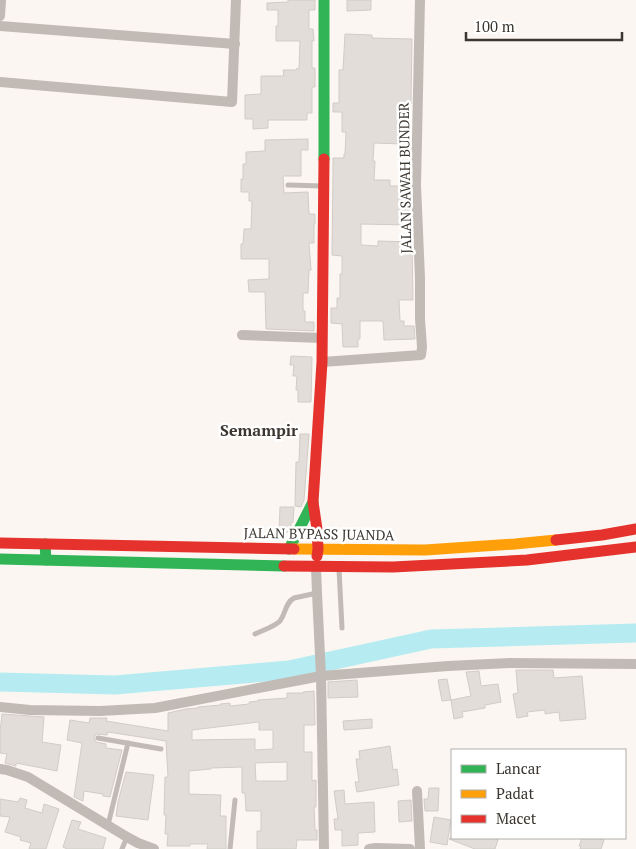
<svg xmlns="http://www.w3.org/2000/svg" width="636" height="849" font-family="'PT Serif',serif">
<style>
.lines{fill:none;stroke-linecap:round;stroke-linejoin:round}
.river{stroke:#b6ecf1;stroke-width:19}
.building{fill:#e2ddd8;stroke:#d1ccc7;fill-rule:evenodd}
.lane{stroke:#c2bab5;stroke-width:5}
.street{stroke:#c2bab5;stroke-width:10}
.fast{stroke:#30b455;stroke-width:11}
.slow{stroke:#ff9f0a;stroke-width:11}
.jam{stroke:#e5322d;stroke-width:11}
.labels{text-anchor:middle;stroke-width:5;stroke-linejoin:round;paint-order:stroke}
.street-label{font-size:14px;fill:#3c3630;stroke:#fff}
.quarter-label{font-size:16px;font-weight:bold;fill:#3c3630;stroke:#fff}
</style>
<rect width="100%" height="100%" fill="#fbf6f1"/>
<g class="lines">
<polyline class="river" points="0,682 115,685 289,670 431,639 636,633"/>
</g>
<g class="building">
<polygon points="288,0 315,0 315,10 309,10 309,29 313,29 314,41 312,41 312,68 315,68 315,87 312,87 312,113 307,113 307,120 268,120 268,128 253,129 253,119 245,119 245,95 261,94 261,76 284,76 283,70 296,70 296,69 299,68 300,41 276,41 276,26 278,26 278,10 267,10 267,3 288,2"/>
<polygon points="347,0 371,0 371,10 347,11"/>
<polygon points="345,34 372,35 372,38 412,39 411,104 408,104 407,114 404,113 403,144 374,143 373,161 375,161 374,180 390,180 390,186 407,186 407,197 409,197 408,225 361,224 361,245 378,246 378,241 412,242 413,300 399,300 400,321 404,321 404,326 414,326 415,339 384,340 383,321 360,321 360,339 358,339 358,347 343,347 342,324 331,323 331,308 337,308 337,298 340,298 340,274 342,274 342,256 332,255 333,174 333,158 344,158 344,154 345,154 346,132 342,132 342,112 333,112 333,103 339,103 339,70 343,70"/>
<polygon points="308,139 308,150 301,150 301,176 283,176 284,193 308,192 309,214 315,214 315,224 314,224 314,243 309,243 311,270 309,270 308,293 303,293 303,311 305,311 305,322 314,322 314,331 266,329 265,292 249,292 248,280 269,279 269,259 241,259 241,244 243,244 244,229 251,229 252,201 249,201 249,192 241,192 241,179 243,179 243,164 246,164 246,152 265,151 265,140"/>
<polygon points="291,356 312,357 311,402 298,402 298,390 296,390 297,376 293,376 294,365 290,365"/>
<polygon points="300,434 309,434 304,500 301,507 295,506 296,462 299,462"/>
<polygon points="280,507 294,507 293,522 292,523 291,523 291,526 288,532 279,531"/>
<polygon points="516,670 553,670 554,678 582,676 586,719 560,721 559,712 545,714 545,710 527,712 528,716 517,718 513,694 518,693"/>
<polygon points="479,671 481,686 498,684 501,702 485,705 485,708 462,712 463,717 454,719 451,700 471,696 466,672"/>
<polygon points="447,679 451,700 442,701 438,680"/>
<polygon points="357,680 358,697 328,698 328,682"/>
<path d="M314,691L315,725H304V752H312V781L316,780V807H314L315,830H317V840H297L296,849H257V831H261V811H246L245,793H242V767L211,768V769L189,771V794L221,795L220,816H226V849H207L208,844H190V846H167L168,834H165L166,815H164L165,777H168L166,741L108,732L107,735L96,734L94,738L96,742L106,744V748L122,750L110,797L103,796V794L84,791L83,801L74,797L82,743L67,740L70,720L89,723L90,718H107L106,721L168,731V713L186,709L197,708L198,707L221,705L220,704L230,703V706L249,704V702L258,701V700L287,698V693H303V692ZM259,722V730H273V749L255,750V739L192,740V730ZM287,762V781H256L255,763Z"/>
<polygon points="2,714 44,717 42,742 61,745 57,771 16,763 16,766 5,763 7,754 0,753 0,732"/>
<polygon points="372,719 372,728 344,730 343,721"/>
<polygon points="390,746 393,770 397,769 399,785 357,792 355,782 359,782 356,759 360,759 359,751"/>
<polygon points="126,772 154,775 148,820 116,816 118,802"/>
<polygon points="429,788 439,788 438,811 425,811 424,799 428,799"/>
<polygon points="344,790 345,804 374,802 375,832 358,833 358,845 342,846 342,830 335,830 334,819 338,819 334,791"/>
<polygon points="20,798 27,800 25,808 42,813 44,804 59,809 46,849 29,849 31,843 20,840 21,837 5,832 10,817 0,816 0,799 18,802"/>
<polygon points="411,800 412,821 399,822 398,801"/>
<polygon points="434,817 451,820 447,845 430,842"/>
<polygon points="72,820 81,822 78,829 106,838 103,849 67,849 63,847"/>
<polygon points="450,838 492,838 498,840 495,849 475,849 449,839"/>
<polygon points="582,838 596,838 604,840 601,849 580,849 581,846 579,846"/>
</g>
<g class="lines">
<g class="lane">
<polyline points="288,185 323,186"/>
<polyline points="339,569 342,628"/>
<path d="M255,634C263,630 274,627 280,621C286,613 285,603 294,598L317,593"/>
<polyline points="98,738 161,749"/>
<polyline points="108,825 128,743"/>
<polyline points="122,849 127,837"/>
<polyline points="230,849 235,800"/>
</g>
<g class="street">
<polyline points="0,16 1,0"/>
<polyline points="0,26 235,44"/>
<polyline points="0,82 232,102 236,0"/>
<polyline points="242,335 322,338"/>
<polyline points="322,362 421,355 422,347 420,319 420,278 416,185 420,0"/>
<polyline points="316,567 317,593 321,676 324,849"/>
<polyline points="0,707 30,710 100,711 155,708 321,676 448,666 510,663 636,664"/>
<polyline points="0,769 7,770 28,777 127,837 138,843 154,849"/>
<polyline points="417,791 420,849"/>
<polyline points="369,849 376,848 410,849"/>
</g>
<g class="fast">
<polyline points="324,0 324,159"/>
<polyline points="45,544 46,560"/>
<polyline points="289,549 313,502"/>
<polyline points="0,559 284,566"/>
</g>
<polyline class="slow" points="294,549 425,550 515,544 556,540"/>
<g class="jam">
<polyline points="556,540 602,535 636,529"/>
<polyline points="0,543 294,549"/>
<polyline points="317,556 318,549 317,529 313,502 322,362 324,159"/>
<polyline points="284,566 393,567 527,560 636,547"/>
</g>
</g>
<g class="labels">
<g class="street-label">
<text transform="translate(405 178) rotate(-91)" y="5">JALAN SAWAH BUNDER</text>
<text transform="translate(319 534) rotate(1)" y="5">JALAN BYPASS JUANDA</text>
</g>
<g class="quarter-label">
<text x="259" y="436">Semampir</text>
</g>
</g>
<rect x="451" y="749" width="175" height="90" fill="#ffffff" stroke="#b1afac"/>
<rect x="461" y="765" width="25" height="8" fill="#30b455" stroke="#b1afac"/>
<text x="496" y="774" font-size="15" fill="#3c3630">Lancar</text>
<rect x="461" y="790" width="25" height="8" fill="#ff9f0a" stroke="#b1afac"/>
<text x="496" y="799" font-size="15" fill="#3c3630">Padat</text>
<rect x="461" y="815" width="25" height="8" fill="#e5322d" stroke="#b1afac"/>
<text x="496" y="824" font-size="15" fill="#3c3630">Macet</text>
<path d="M466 32v8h156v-8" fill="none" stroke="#3c3630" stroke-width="2.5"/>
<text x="474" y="32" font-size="15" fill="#3c3630" stroke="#ffffff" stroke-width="4" paint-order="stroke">100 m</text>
</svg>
